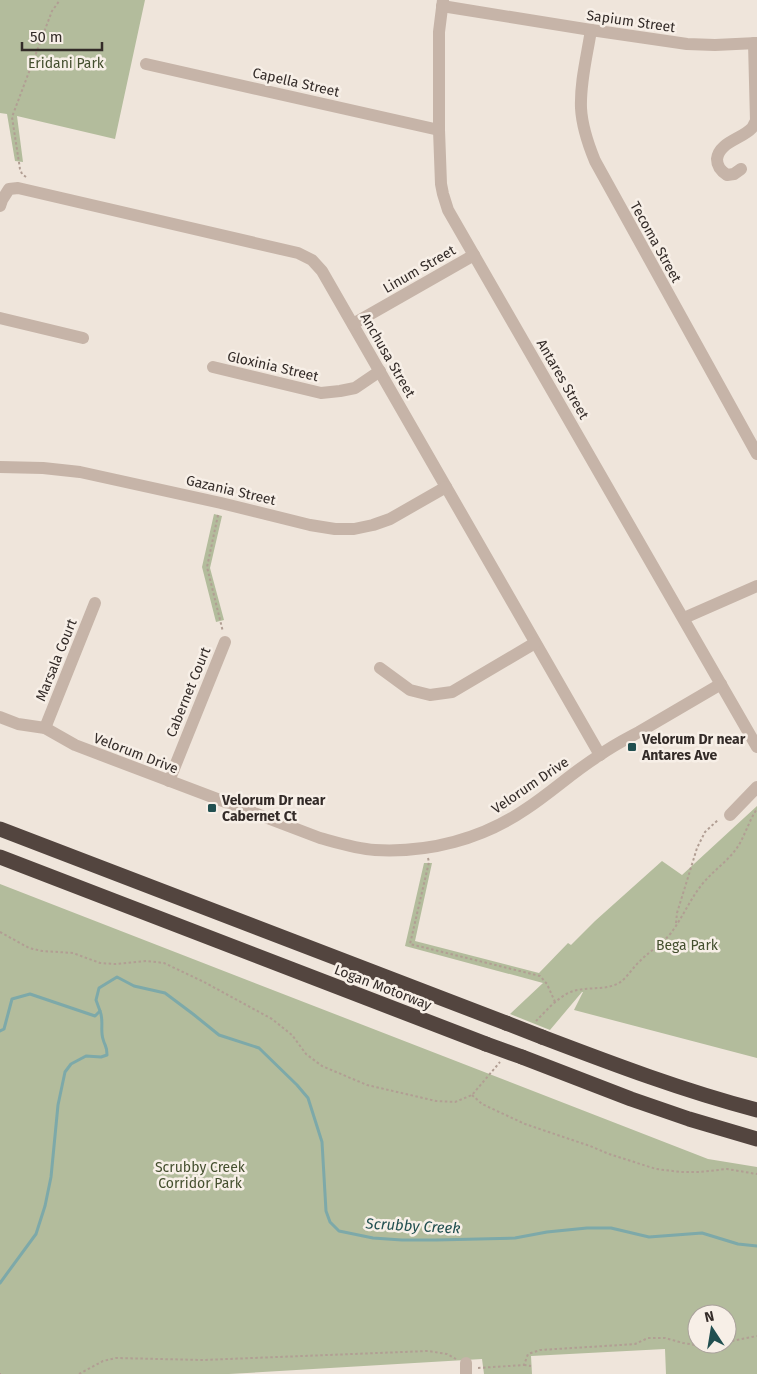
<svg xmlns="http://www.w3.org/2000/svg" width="757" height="1374" font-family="'Fira Sans',sans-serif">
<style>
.green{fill:#b3bc9c;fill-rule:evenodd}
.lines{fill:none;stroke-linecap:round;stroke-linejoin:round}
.stream{stroke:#7da9a9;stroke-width:3}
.path{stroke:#b19e93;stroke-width:2;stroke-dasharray:2.5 2.5;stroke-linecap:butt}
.minor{stroke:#c6b4a8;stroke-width:12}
.highway{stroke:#53453f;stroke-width:15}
.highway-bridge{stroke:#53453f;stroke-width:15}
.poi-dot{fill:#214f50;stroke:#f7efe7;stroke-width:2}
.labels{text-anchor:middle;stroke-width:5;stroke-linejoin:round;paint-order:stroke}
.street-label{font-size:14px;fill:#332b28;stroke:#f7efe7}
.park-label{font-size:14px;fill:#444f2e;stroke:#f7efe7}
.poi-label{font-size:14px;font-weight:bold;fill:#332b28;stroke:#f7efe7;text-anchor:start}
.water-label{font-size:15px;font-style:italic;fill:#214f50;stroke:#f7efe7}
</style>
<rect width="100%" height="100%" fill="#efe5db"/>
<g class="green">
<polygon points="0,0 145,0 115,139 17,116 23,162 15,161 7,114 0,113"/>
<polygon points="214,514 222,516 210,568 224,620 216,622 202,567"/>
<polygon points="757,806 757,1058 574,1010 583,992 582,992 550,1030 510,1014 543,983 405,946 424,863 432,863 415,941 539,973 568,943 571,945 595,921 662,861 682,875"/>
<path d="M0,884L708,1159L757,1167V1374H666L665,1349L531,1356L532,1374H484L482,1359L229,1374H0ZM697,1314H727V1344H697Z"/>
</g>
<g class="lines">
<g class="stream">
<polyline points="0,1031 4,1029 12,999 30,994 95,1016 100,1011 96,1000 99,988 117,977 134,986 165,993 193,1014 219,1035 259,1048 297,1085 308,1098 322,1142 326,1211 330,1222 339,1231 373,1238 402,1240 436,1240 515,1238 547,1232 587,1228 611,1228 649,1237 702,1233 738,1244 757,1246"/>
<path d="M0,1283L36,1234L45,1206L51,1177L58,1105L65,1072L71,1064L86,1056L101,1057L107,1055C107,1045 105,1047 103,1039C100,1030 104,1020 100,1011"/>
</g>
<g class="path">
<polyline points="26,177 22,174 20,169 12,117 52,11 60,0"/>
<polyline points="218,515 207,567 223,632"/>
<polyline points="428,858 429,862 410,944 540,976 547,984 555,1002"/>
<polyline points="676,923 677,913 697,848 705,832 719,819"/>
<polyline points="0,932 29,948 42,951 73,953 100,963 115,964 147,961 164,963 204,982 272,1019 292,1035 306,1054 322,1066 367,1085 436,1101 455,1102 472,1095 500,1062"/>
<path d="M536,1021C547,1010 562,992 578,990C592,987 606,990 619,983C627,978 633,967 640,961C651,950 661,945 671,933C683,917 691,897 704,882C716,868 731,859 740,843C746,832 750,819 757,809"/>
<polyline points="472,1095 482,1104 525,1124 590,1146 609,1154 656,1169 681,1172 699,1172 727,1169 757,1174"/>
<polyline points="727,1342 757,1336"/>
<polyline points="524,1365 531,1366"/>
<polyline points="478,1368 524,1365 528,1354 540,1350 621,1345 635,1344 648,1338 665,1338 683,1343 702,1346 714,1344"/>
<polyline points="0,1374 1,1374"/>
<polyline points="79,1374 103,1361 116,1358 203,1360 428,1351 447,1354 456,1359"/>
</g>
<g class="minor">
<polyline points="443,0 439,32 439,130 441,184 443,194 448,210 757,747"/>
<polyline points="442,6 591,30 687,44 715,45 757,43"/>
<path d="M591,30C587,56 580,82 581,108C582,127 588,144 595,161L757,454"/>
<polyline points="146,64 439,130"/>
<path d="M741,169L734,174L727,175C721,171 717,167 717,159C719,142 742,139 752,128C753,127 755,122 756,121L754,43"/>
<polyline points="0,206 2,200 9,189 18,188 298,253 312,260 322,271 600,755"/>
<polyline points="0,318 83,338"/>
<polyline points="353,324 474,255"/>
<polyline points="213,367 321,393 340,391 355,388 380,371"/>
<polyline points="0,467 43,468 80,472 221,503 310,525 335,529 354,529 373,525 390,519 446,487"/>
<polyline points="684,618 757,586"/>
<polyline points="380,668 410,690 430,695 452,692 535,643"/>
<path d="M0,717L18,724L45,728L75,745L320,838C338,843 357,849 375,850C429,853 482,839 526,809C552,792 574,771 600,755C612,746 626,739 639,732C666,716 694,700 721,684"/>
<polyline points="45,728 95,603"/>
<polyline points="169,781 225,642"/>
<polyline points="730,815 757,787"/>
<polyline points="466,1363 466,1374"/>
</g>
<g class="highway">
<polyline points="0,829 506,1023"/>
<polyline points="0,857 486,1044"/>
<path d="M542,1037C613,1064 684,1091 757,1110"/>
<polyline points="522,1057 631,1099 689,1119 757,1139"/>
</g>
<g class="highway-bridge">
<polyline points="506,1023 542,1037"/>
<polyline points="486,1044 522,1057"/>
</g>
</g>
<g class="poi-dot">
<rect x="627" y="742" width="10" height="10" rx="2.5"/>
<rect x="207" y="803" width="10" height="10" rx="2.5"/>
</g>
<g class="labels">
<g class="street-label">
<text transform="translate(631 21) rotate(8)" y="5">Sapium Street</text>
<text transform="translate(296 82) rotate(13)" y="5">Capella Street</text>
<text transform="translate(656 242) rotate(61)" y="5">Tecoma Street</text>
<text transform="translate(419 269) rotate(-30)" y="5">Linum Street</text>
<text transform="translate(388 355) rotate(60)" y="5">Anchusa Street</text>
<text transform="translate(273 366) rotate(13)" y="5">Gloxinia Street</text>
<text transform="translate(563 379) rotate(60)" y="5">Antares Street</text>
<text transform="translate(231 490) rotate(13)" y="5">Gazania Street</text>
<text transform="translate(56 660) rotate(-68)" y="5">Marsala Court</text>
<text transform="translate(188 692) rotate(-68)" y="5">Cabernet Court</text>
<text transform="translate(136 753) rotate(21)" y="5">Velorum Drive</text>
<text transform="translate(530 785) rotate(-34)" y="5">Velorum Drive</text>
<text transform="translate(383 987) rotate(21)" y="5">Logan Motorway</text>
</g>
<g class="park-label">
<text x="66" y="68">Eridani Park</text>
<text x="687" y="950">Bega Park</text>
<text x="200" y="1172">Scrubby Creek<tspan x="200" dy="16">Corridor Park</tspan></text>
</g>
<g class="poi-label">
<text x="642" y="744">Velorum Dr near<tspan x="642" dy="16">Antares Ave</tspan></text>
<text x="222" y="805">Velorum Dr near<tspan x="222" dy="16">Cabernet Ct</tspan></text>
</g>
<g class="water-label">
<text transform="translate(413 1226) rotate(3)" y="5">Scrubby Creek</text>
</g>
</g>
<g transform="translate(712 1329) rotate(348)"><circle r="24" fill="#f7efe7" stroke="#a9a19b"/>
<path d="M0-4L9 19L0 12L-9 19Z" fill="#214f50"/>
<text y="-8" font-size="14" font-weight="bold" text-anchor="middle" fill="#332b28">N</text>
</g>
<path d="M22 42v8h80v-8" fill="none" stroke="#332b28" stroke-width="2.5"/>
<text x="30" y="42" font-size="15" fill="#332b28" stroke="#f7efe7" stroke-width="4" paint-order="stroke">50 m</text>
</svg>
